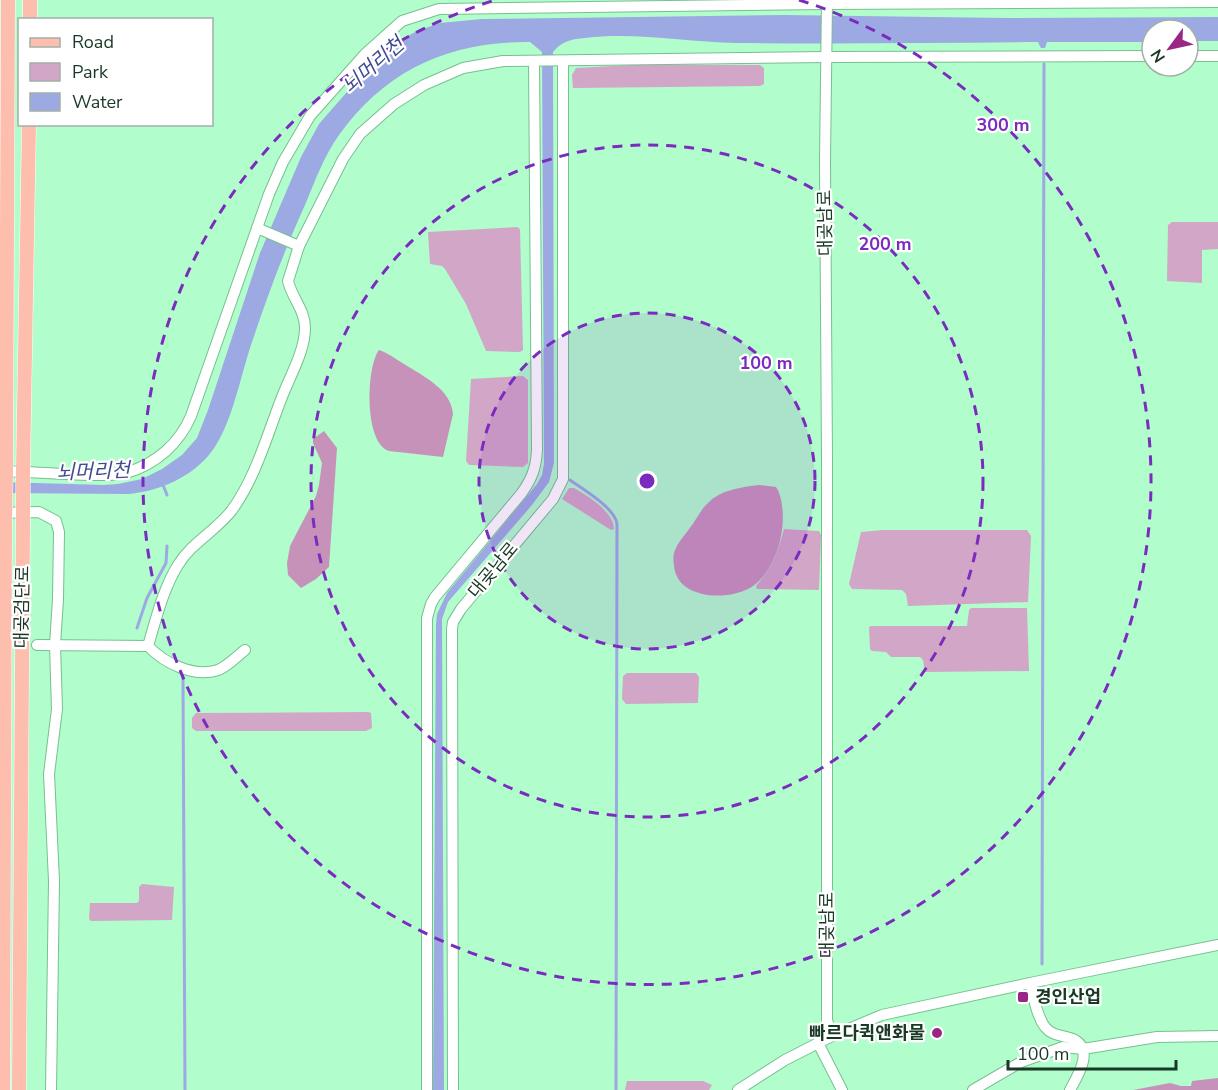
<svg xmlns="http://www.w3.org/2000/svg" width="1218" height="1090" font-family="'Nunito Sans','Noto Sans KR',sans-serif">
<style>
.green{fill:#d2a6c7}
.forest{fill:#c792ba}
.water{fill:#9da9e2}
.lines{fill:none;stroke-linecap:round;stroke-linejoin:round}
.stream{stroke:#9da9e2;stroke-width:3}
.minor-casing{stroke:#76c091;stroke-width:12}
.major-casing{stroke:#fff;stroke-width:15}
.minor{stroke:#fff;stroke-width:10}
.major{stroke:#fdbead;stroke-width:14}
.major-bridge-casing{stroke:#fff;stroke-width:15;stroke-linecap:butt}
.major-bridge{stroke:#fdbead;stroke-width:14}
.ring{fill:none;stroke:#7b2cbf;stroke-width:3;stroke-dasharray:10 8}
.poi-dot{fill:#982786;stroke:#fff;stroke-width:2}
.labels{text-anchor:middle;stroke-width:4.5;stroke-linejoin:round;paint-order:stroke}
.street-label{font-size:18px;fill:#1a3826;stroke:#fff}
.poi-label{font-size:18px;font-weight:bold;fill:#1a3826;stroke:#fff;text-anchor:start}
.water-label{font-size:20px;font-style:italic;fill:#424b91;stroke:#fff}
.centre{fill:#7b2cbf;stroke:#fff;stroke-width:3}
.ring-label{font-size:18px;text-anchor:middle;font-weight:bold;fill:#7b2cbf;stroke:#fff;stroke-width:4.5;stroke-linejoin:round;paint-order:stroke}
</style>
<rect width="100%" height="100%" fill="#b1fdcb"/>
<g class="green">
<polygon points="631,65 760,65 764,68 764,84 760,86 573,88 572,75 576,68"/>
<polygon points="1172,222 1218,222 1218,249 1202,250 1202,283 1167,281 1168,225"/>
<polygon points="517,227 520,229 523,350 520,352 486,351 466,304 445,269 442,266 430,264 428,232"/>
<polygon points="523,376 528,380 528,463 523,467 469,465 466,461 471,379"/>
<path d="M569,488H574C588,496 614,512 614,529L611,530L562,499Z"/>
<path d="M784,529L819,531L821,535L819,590L757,589L756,586C773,566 777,554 784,529Z"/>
<polygon points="883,530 1027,530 1031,536 1028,602 908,606 906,594 902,590 852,589 849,584 861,532"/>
<polygon points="971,608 1027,608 1029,671 925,672 923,660 920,657 891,657 886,652 872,651 870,649 869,627 871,626 967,626 969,610"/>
<polygon points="627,673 696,673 699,677 698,703 626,704 622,699 623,676"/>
<polygon points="368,712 371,713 372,728 366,731 196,731 192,728 192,718 196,713"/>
<polygon points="142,884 174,887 172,920 91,921 89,919 90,903 137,903 139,901 139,887"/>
<polygon points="627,1081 703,1081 712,1085 709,1090 625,1090"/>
</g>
<g class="forest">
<path d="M379,350C388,353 396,359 404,364C423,376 451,389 453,414L443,457L389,451C364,443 366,367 379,350Z"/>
<polygon points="324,431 337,448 329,567 316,579 301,588 288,575 287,563 290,546 316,496 319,485 322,463 313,443 313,439"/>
<path d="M759,485L776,487C784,499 784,522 781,536C778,553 768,576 753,586C730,602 676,600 674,565C673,560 673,553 676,548C679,541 685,535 689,529C696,521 700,510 708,503C720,490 742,487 759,485Z"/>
<polygon points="1218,1078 1218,1090 1133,1090 1170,1083 1181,1086 1191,1086 1192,1081"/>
</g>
<path class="water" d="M785,15L1006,18L1218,17V41H1188V30H1152V42H1047L1045,48H1041L1038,42C938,43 837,44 736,43C686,42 635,32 585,38C572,39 562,41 553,52L554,463L549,482L532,505L448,602L442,619L444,1090H433L436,625L437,614L447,593L537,484L542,475L544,464L542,52L530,42C451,41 386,69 339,135C324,156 315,181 305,205C284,251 267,297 251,345C240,378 232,424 212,451C193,477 159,491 129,494L0,493V482L104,485L118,484L142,479L162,469L182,455L197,438L208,410L260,253L301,157L319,124L367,69L395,43L417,31L440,23L482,19Z"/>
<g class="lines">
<g class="stream">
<path d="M570,480C583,489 615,508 617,524L616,1090"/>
<polyline points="163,485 167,495"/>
<polyline points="137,628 147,598 166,563 167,546"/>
<polyline points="183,678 185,1090"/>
<polyline points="1042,964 1044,64"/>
</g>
<g class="minor-casing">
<g id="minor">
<polyline points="827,0 825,161 827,458 827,1020 832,1036"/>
<polyline points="1188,56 1218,56"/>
<polyline points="257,228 299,246"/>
<path d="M0,471C30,472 60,474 89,475C101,475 114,476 126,473C156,464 179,444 191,416L269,194L283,162L310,116L365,54L402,21L439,9L826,4L1218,2"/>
<polyline points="0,513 39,512 56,521 59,532 58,599 55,645 57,709 49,774 54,881 51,1090"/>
<path d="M37,645L148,646C164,663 194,678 218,670C228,666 236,657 245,650"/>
<path d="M148,646C156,619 163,589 178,565C192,542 216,531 232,510C256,477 267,435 282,397C290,376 305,351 305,328C305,310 292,298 288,281L299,246L343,159L360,134L394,104L424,85L463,68L503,61L826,57L1152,56"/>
<path d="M1030,983C1034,997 1036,1015 1045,1027C1053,1037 1065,1035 1075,1040C1094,1051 1077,1077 1070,1090"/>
<polyline points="818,1043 842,1090"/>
<path d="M427,1090V618L431,604L435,597L521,494C532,479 536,468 537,450L534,61"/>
<polyline points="453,1090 452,629 453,622 461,609 553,499 563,479 563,61"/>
<polyline points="738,1090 785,1060 832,1036 882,1015 1030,983 1218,945"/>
<polyline points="973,1090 1021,1062 1063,1047 1083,1049 1157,1037 1218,1036"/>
</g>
</g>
<g class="major-casing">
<g id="major">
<polyline points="30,20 30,0"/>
<polyline points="6,469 8,0"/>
<polyline points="23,469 29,124"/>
<polyline points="3,1090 5,526"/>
<polyline points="19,1090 23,528"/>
</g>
</g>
<use href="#minor" class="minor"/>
<use href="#major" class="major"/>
<g class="major-bridge-casing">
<g id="major-bridge">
<polyline points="5,526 6,469"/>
<polyline points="23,528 23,469"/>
</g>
</g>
<use href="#major-bridge" class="major-bridge"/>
</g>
<circle cx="647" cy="481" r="168" fill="#7b2cbf" fill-opacity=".12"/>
<g class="ring">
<circle cx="647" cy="481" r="168"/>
<circle cx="647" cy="481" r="336"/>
<path d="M799 0A504 504 0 1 1 495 0"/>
</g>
<g class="poi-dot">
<rect x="1017" y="991" width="12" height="12" rx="3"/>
<circle cx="937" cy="1033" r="6"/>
</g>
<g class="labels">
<g class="street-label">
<text transform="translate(825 223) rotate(-91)" y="6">대곶남로</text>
<text transform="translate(493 570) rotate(-50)" y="6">대곶남로</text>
<text transform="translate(22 607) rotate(-89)" y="6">대곶검단로</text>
<text transform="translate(827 925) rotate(-90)" y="6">대곶남로</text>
</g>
<g class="poi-label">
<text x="1035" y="1003">경인산업</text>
<text x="925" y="1039" text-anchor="end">빠르다퀵앤화물</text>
</g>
<g class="water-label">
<text transform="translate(373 65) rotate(-41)" y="7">뇌머리천</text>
<text transform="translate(93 471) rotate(-2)" y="7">뇌머리천</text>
</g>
</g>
<circle cx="647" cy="481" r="9" class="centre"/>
<g class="ring-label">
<text x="1003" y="131">300 m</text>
<text x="885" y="250">200 m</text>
<text x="766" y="369">100 m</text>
</g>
<rect x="18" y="18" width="195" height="108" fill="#ffffff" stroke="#a3afa8" stroke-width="1.5"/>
<rect x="30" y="38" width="30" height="9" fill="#fdbead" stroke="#a3afa8" stroke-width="1.5"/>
<text x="72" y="48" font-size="18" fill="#1a3826">Road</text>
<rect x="30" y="63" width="30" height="18" fill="#d2a6c7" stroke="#a3afa8" stroke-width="1.5"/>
<text x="72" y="78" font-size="18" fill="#1a3826">Park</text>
<rect x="30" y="93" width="30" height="18" fill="#9da9e2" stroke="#a3afa8" stroke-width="1.5"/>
<text x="72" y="108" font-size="18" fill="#1a3826">Water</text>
<g transform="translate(1170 48) rotate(237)"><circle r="28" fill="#ffffff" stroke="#a3afa8" stroke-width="1.5"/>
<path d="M0-4.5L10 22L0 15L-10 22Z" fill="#982786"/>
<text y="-9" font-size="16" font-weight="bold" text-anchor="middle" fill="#1a3826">N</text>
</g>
<path d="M1008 1060v9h168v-9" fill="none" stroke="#1a3826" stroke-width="3"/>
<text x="1017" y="1060" font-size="18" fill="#1a3826" stroke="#ffffff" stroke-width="4.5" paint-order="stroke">100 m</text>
</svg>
